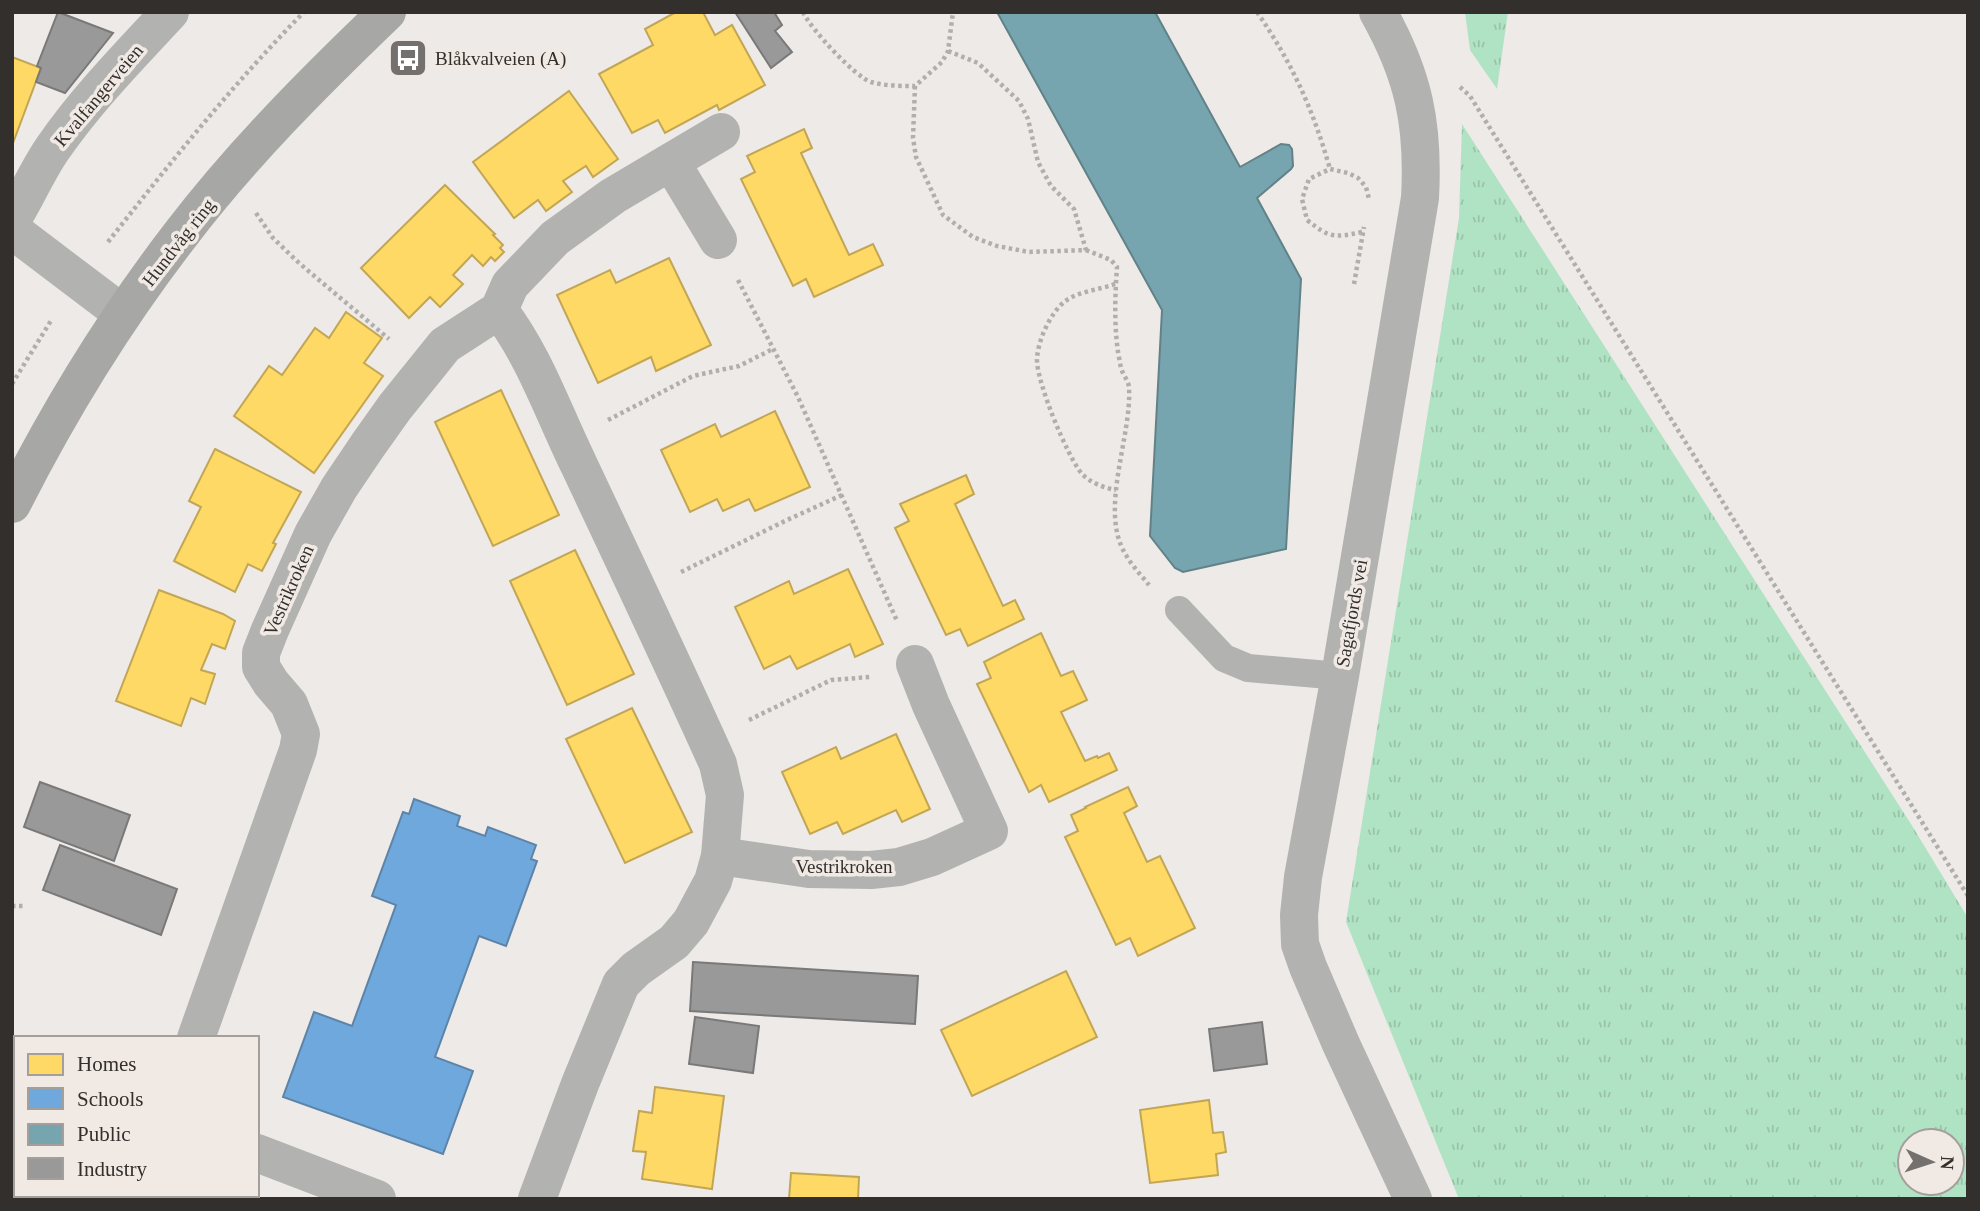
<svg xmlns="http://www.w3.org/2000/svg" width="1980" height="1211" font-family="Georgia,serif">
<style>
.grass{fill:url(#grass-tufts);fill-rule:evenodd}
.homes{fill:#ffd966;stroke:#c2a655;stroke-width:2}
.schools{fill:#6fa8dc;stroke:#5d84a8;stroke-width:2}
.public{fill:#76a5af;stroke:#628288;stroke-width:2}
.industry{fill:#999;stroke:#7a7979;stroke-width:2}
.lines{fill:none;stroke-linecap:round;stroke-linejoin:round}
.path{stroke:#b0afae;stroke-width:4.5;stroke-dasharray:3.5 3.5;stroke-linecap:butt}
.lane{stroke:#b2b3b1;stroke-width:28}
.street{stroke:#b2b3b1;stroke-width:38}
.secondary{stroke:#a7a8a6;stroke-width:38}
.labels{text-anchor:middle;stroke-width:7;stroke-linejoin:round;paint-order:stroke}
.poi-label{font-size:19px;fill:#322f2d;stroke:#f1eae4;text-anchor:start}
.street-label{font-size:19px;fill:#322f2d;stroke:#f1eae4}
</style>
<defs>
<pattern id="grass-tufts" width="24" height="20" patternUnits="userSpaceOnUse" patternTransform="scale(1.75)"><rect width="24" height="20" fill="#b0e3c3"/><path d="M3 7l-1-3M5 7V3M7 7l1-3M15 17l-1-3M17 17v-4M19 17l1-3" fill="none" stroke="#98c3a8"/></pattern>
</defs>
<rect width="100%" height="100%" fill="#eeeae7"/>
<g class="grass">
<polygon points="1465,12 1508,12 1497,89 1470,50"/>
<path d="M1462,124L1911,824L1968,918V1199H1459L1346,922L1459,218ZM1910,1141H1952V1183H1910Z"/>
</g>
<g class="homes">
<polygon points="676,12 703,12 715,35 732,25 765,85 719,110 717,105 665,133 658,120 632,133 599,74 653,45 645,29"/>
<polygon points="12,57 41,68 13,143 12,143"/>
<polygon points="569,91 618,159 593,177 586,166 563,181 572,192 546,211 538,200 514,218 473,162"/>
<polygon points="804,129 812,148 801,153 849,255 873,244 883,265 814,297 806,279 793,286 741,179 755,172 747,156"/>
<polygon points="445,185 495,234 493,235 503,245 500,248 504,252 495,261 491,257 483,266 472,255 453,275 463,284 440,307 430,297 409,318 361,268"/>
<polygon points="669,258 711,345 656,371 651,357 598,383 557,295 610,270 616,283"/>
<polygon points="346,312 382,338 364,363 383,376 314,473 234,416 269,366 282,375 315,328 329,338"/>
<polygon points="501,390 559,515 493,546 435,422"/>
<polygon points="775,411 810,487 755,511 749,499 723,511 717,499 690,512 661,450 715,424 721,437"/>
<polygon points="215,449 301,492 273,543 276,544 262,571 248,564 235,592 174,561 201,507 189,501"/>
<polygon points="966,475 974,494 955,504 1003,606 1015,600 1024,619 968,646 960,629 946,635 895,528 909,521 900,504"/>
<polygon points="575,550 634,674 567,705 510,581"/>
<polygon points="848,569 883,644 855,657 850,644 797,669 790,656 764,669 735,607 789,581 794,594"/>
<polygon points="159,590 223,614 235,621 225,649 212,644 201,670 215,674 205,704 191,698 181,726 116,701"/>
<polygon points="1041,633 1061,676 1073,671 1087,700 1061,712 1085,761 1097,756 1098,758 1109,753 1117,770 1049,802 1041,785 1029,792 977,684 991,678 984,662"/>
<polygon points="632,708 692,832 625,863 566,739"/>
<polygon points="896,734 930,809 902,822 896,810 843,834 837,822 810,834 782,772 836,747 841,759"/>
<polygon points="1128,787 1137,806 1124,813 1147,862 1160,856 1195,928 1138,956 1130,938 1116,945 1065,837 1078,831 1071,815 1086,808 1085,807"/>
<polygon points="1066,971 1097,1037 972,1096 941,1030"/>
<polygon points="655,1087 724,1096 712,1189 642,1179 646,1152 633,1151 639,1111 652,1113"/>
<polygon points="1209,1100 1213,1133 1223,1132 1226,1152 1216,1154 1218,1175 1150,1183 1140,1110"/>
<polygon points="791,1173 859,1177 858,1199 789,1199"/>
</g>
<polygon class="schools" points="414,799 460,816 457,826 485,836 488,827 536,845 531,859 537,861 506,946 479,936 435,1057 473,1071 443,1154 283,1097 314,1012 352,1026 396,905 372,896 403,812 409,814"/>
<polygon class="public" points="997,12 1155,12 1240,167 1281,144 1289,145 1292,149 1293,166 1291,169 1257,198 1301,279 1286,549 1183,572 1175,568 1150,536 1162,310"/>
<g class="industry">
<polygon points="58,12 113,33 65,93 36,82 41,68 37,66"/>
<polygon points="735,12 774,12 782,25 775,31 792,52 771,68"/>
<polygon points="40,782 130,815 114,861 24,827"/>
<polygon points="60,845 177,889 161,935 43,890"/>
<polygon points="693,962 918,976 915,1024 690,1011"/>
<polygon points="695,1017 759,1026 753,1073 689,1064"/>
<polygon points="1262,1022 1267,1064 1214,1071 1209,1029"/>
</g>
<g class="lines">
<g class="path">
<path d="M803,12C810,28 855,77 871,82C885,86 901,86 915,86L942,62L948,51L953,12"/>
<path d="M1257,12C1292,63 1313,109 1330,169"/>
<polyline points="915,86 913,138 916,157 943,215 973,237 997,246 1029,252 1086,250 1074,209 1051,186 1038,162 1028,119 1019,101 978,63 948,51"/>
<polyline points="1460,87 1470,96 1968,896"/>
<polyline points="256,213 273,238 299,263 389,339"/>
<path d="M1362,232C1333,238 1330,238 1307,220L1302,199L1309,179L1330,169L1348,173L1358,178L1366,187L1369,199"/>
<path d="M108,242C170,163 233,84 304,12"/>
<path d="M1086,250L1111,260L1117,267C1115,295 1114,323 1118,352C1119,357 1120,363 1121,368C1123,375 1128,380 1129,387C1132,438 1098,511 1126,555C1132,566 1141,575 1149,585"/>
<polyline points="738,280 798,397 897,621"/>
<path d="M1115,284C1099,290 1078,291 1064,302C1050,314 1038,340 1037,359C1036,381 1068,458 1082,474C1091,483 1104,488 1116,490"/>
<polyline points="1354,284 1364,227"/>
<polyline points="12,384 52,319"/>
<polyline points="608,420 693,376 739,366 773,349"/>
<polyline points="681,572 787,520 842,495"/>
<polyline points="749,720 831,680 870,677"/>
<polyline points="12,906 23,906"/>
</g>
<polyline class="lane" points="1179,610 1224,658 1248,668 1340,676"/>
<g class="street">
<path d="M1378,12C1414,76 1424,125 1420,198L1340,676L1303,877L1299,915L1300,944L1308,967L1341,1044L1413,1199"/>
<polyline points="671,162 718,240"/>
<path d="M12,220C27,196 37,171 53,148C87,99 129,56 170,12"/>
<polyline points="12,230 123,314"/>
<path d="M499,310C535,357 553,412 579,465C626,565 673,664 718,764L725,795L720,856L713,881L691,922L674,942L636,969L621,984L580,1084L537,1199"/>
<polyline points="720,856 809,869 871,870 899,867 932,857 989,831 931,705 915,664"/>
<polyline points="196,1038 298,750 301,734 289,704 271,683 261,667 261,653 270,630 313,534 339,488 368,445 395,407 445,345 499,310 510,285 555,238 613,196 721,132"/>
<polyline points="12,1056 16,1057"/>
<polyline points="257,1153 377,1199"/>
</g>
<path class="secondary" d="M12,504C60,409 116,318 181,234C242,154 314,82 387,12"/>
</g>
<defs>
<g id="bus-square" transform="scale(2.0125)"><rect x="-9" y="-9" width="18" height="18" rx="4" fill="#74706e" stroke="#f1eae4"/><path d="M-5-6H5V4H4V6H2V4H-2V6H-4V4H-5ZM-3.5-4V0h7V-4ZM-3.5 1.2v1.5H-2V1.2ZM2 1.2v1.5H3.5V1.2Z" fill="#fff"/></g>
</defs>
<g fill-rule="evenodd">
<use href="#bus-square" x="408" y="58"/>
</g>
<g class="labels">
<g class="poi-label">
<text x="435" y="65">Blåkvalveien (A)</text>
</g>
<g class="street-label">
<text transform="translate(98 95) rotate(-50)" y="7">Kvalfangerveien</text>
<text transform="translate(178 242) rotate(-52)" y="7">Hundvåg ring</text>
<text transform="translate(288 590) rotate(-66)" y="7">Vestrikroken</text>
<text transform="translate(1351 613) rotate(-80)" y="7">Sagafjords vei</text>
<text x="844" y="873">Vestrikroken</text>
</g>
</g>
<rect width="1980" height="1211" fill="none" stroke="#322f2d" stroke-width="28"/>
<rect x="14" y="1036" width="245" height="161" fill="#f1eae4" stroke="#a59f9b" stroke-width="2"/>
<rect x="28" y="1054" width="35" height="21" fill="#ffd966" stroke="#a59f9b" stroke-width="2"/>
<text x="77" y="1071" font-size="21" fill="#322f2d">Homes</text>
<rect x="28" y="1088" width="35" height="21" fill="#6fa8dc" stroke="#a59f9b" stroke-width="2"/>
<text x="77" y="1106" font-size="21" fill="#322f2d">Schools</text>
<rect x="28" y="1124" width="35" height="21" fill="#76a5af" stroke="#a59f9b" stroke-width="2"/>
<text x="77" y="1141" font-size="21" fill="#322f2d">Public</text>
<rect x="28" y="1158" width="35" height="21" fill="#999999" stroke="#a59f9b" stroke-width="2"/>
<text x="77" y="1176" font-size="21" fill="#322f2d">Industry</text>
<g transform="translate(1931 1162) rotate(93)"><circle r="33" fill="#f1eae4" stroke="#a59f9b" stroke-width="2"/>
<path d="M0-5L12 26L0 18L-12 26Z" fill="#74706e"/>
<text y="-10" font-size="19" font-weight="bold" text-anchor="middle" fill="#322f2d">N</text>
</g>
</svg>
